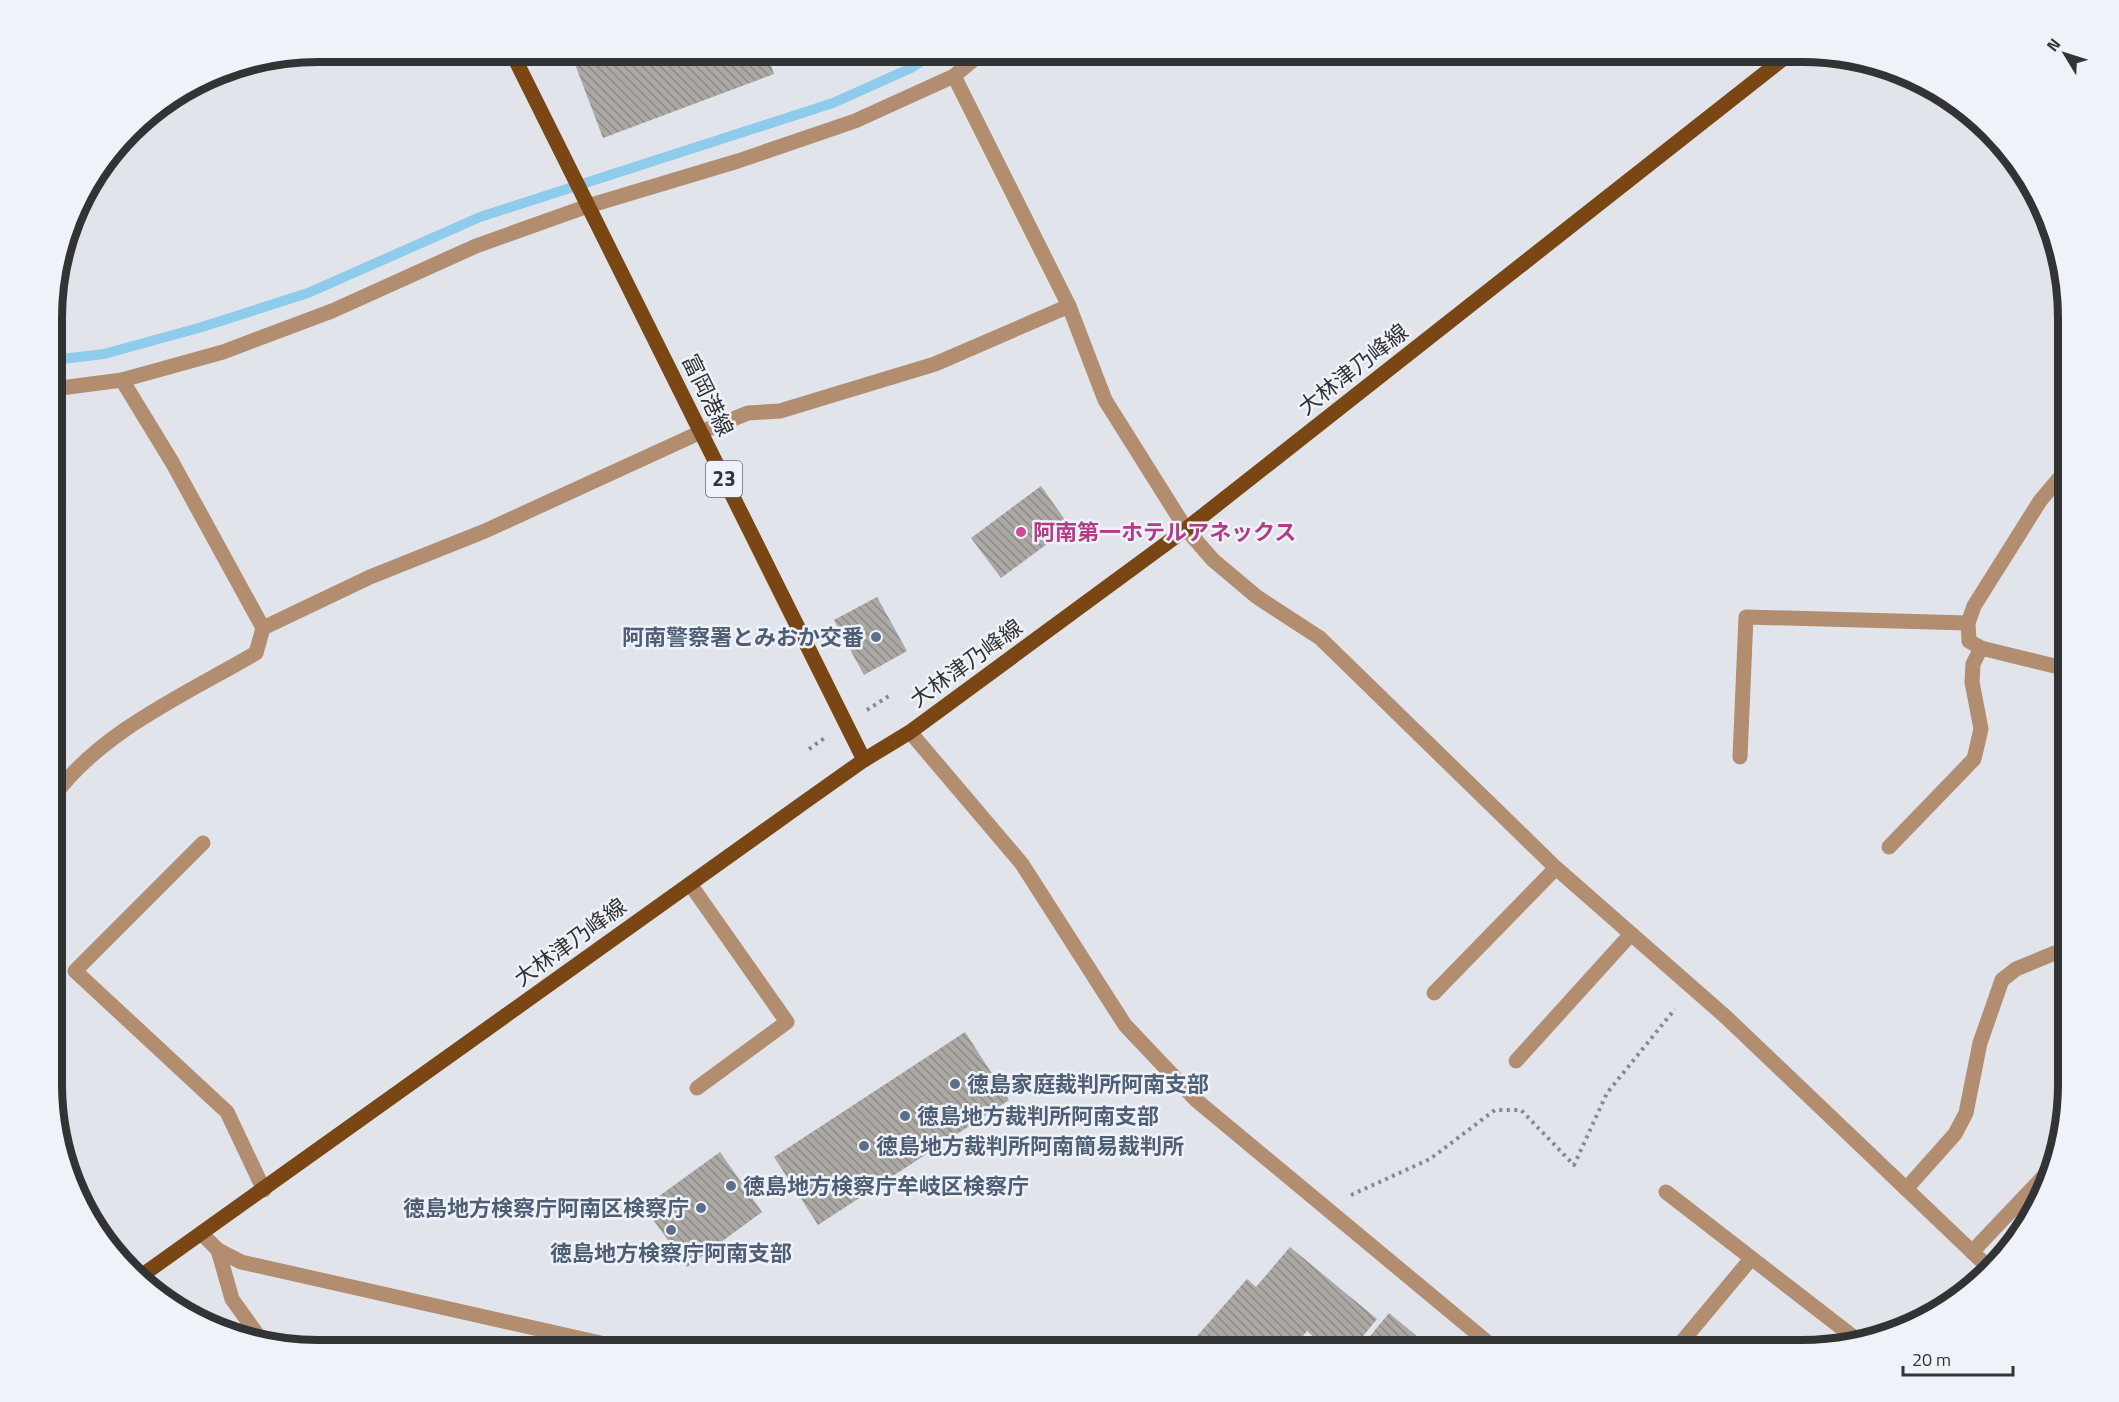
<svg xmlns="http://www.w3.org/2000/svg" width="2119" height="1402" font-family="'Titillium Web','Noto Sans JP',sans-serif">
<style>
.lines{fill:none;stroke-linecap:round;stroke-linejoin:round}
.stream{stroke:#8ecceb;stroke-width:10}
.building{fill:url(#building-back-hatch)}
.path{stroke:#87898d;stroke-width:4;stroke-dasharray:3 4.5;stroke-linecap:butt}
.minor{stroke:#b28d6f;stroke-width:15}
.major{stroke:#794614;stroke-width:15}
.hotel-dot{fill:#d1479c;stroke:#eff2f8;stroke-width:2}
.service-dot{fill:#5c6f8a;stroke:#eff2f8;stroke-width:2}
.labels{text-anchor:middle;stroke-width:5;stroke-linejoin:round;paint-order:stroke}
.shield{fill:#eff2f8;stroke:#6b6c70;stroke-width:1.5}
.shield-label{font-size:21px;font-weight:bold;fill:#323335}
.street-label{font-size:22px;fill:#323335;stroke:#eff2f8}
.hotel-label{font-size:22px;font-weight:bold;fill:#b23c85;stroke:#eff2f8;text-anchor:start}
.service-label{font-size:22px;font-weight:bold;fill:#4e5e75;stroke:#eff2f8;text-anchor:start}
.rim{fill:none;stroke:#323335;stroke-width:8}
</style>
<defs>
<pattern id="building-back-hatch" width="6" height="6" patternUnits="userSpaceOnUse" patternTransform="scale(1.5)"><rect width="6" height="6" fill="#aca8a3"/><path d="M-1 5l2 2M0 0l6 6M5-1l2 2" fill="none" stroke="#8d8986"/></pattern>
</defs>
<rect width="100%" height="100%" fill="#e1e5eb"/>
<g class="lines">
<polyline class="stream" points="53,360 104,354 202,327 308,293 480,217 833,103 911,68 939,51"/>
</g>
<g class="building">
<polygon points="570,51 766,51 774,74 603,138"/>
<polygon points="1041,486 1070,527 1001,578 971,538"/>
<polygon points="877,597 907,651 864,675 834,620"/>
<polygon points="965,1032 1009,1100 818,1225 774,1157"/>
<polygon points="720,1152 762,1212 687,1267 644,1207"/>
<polygon points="1290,1247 1377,1319 1351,1351 1330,1351 1307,1331 1291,1351 1184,1351 1247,1279 1256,1287"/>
<polygon points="1389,1313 1435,1351 1358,1351"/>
</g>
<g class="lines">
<g class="path">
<polyline points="867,710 892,694"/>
<polyline points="809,749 826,737"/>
<polyline points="1351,1195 1430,1159 1495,1110 1521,1110 1574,1165 1607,1093 1675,1009"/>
</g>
<g class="minor">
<polyline points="954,76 1069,306 1105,400 1186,529 1213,560 1257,597 1320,638 1556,868 1727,1018 1987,1266"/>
<polyline points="1958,104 1969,117"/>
<polyline points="53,389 122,380 223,352 332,311 476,246 588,206 738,161 855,121 954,76 984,51"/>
<polyline points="2067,469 2040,501 1974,606 1968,623 1969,641 1981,648 2067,669"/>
<polyline points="263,628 370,577 485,531 701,432 748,413 780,411 935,364 1069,306"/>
<polyline points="910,732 1022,864 1125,1025 1196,1100 1498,1351"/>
<polyline points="1740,757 1746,617 1968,623"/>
<path d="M53,797C101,731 186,694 256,653L263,628L172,462L122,380"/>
<polyline points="203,843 75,971 227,1112 264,1190"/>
<polyline points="1889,847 1974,759 1981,729 1972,682 1973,664 1981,648"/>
<polyline points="690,884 787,1022 697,1088"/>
<polyline points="1434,993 1556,868"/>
<polyline points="1516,1061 1631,934"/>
<polyline points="1906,1189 1955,1134 1966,1113 1980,1043 2002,980 2016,969 2067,948"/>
<polyline points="1666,1192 1856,1339"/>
<polyline points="202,1234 218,1250 241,1262 636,1351"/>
<polyline points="218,1250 232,1299 262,1341 270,1343"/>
<polyline points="1972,1252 2044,1176 2058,1149"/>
<polyline points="1925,1318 1929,1313"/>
<polyline points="1675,1350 1750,1260"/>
</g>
<g class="major">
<polyline points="511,51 864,760"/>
<polyline points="141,1276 806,801 864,760 910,732 1186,529 1793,51"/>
</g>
</g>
<circle class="hotel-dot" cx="1021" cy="532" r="6"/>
<g class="service-dot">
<circle cx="876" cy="637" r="6"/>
<circle cx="955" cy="1084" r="6"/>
<circle cx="905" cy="1116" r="6"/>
<circle cx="864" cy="1146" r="6"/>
<circle cx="731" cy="1186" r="6"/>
<circle cx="701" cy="1208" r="6"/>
<circle cx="671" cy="1230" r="6"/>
</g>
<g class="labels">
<rect class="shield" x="706" y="461" width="36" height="36" rx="4.5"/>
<g class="shield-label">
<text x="724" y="486">23</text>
</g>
<g class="street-label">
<text transform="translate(1353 369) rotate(-38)" y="8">大林津乃峰線</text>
<text transform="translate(708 395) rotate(64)" y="8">富岡港線</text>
<text transform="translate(966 663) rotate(-36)" y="8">大林津乃峰線</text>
<text transform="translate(570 942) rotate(-36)" y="8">大林津乃峰線</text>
</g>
<g class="hotel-label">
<text x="1033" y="540">阿南第一ホテルアネックス</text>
</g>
<g class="service-label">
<text x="864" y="645" text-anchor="end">阿南警察署とみおか交番</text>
<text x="967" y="1092">徳島家庭裁判所阿南支部</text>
<text x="917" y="1124">徳島地方裁判所阿南支部</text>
<text x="876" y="1154">徳島地方裁判所阿南簡易裁判所</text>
<text x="743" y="1194">徳島地方検察庁牟岐区検察庁</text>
<text x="689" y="1216" text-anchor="end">徳島地方検察庁阿南区検察庁</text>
<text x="671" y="1261" text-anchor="middle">徳島地方検察庁阿南支部</text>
</g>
</g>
<path d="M0 0H2119V1402H0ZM318 62H1802A256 256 0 0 1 2058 318V1084A256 256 0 0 1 1802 1340H318A256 256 0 0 1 62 1084V318A256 256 0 0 1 318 62Z" fill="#eff2f8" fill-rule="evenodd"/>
<path class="rim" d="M318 62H1802A256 256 0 0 1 2058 318V1084A256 256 0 0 1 1802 1340H318A256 256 0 0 1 62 1084V318A256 256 0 0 1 318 62Z"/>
<g transform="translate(2065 54) rotate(308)" stroke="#eff2f8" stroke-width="4.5" paint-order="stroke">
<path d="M0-4.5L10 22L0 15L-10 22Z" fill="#323335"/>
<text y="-9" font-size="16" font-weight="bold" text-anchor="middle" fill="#323335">N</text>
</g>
<path d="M1903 1366v9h110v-9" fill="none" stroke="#323335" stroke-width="3"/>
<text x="1912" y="1366" font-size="18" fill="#323335" stroke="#eff2f8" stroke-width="4.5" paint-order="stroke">20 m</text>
</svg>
